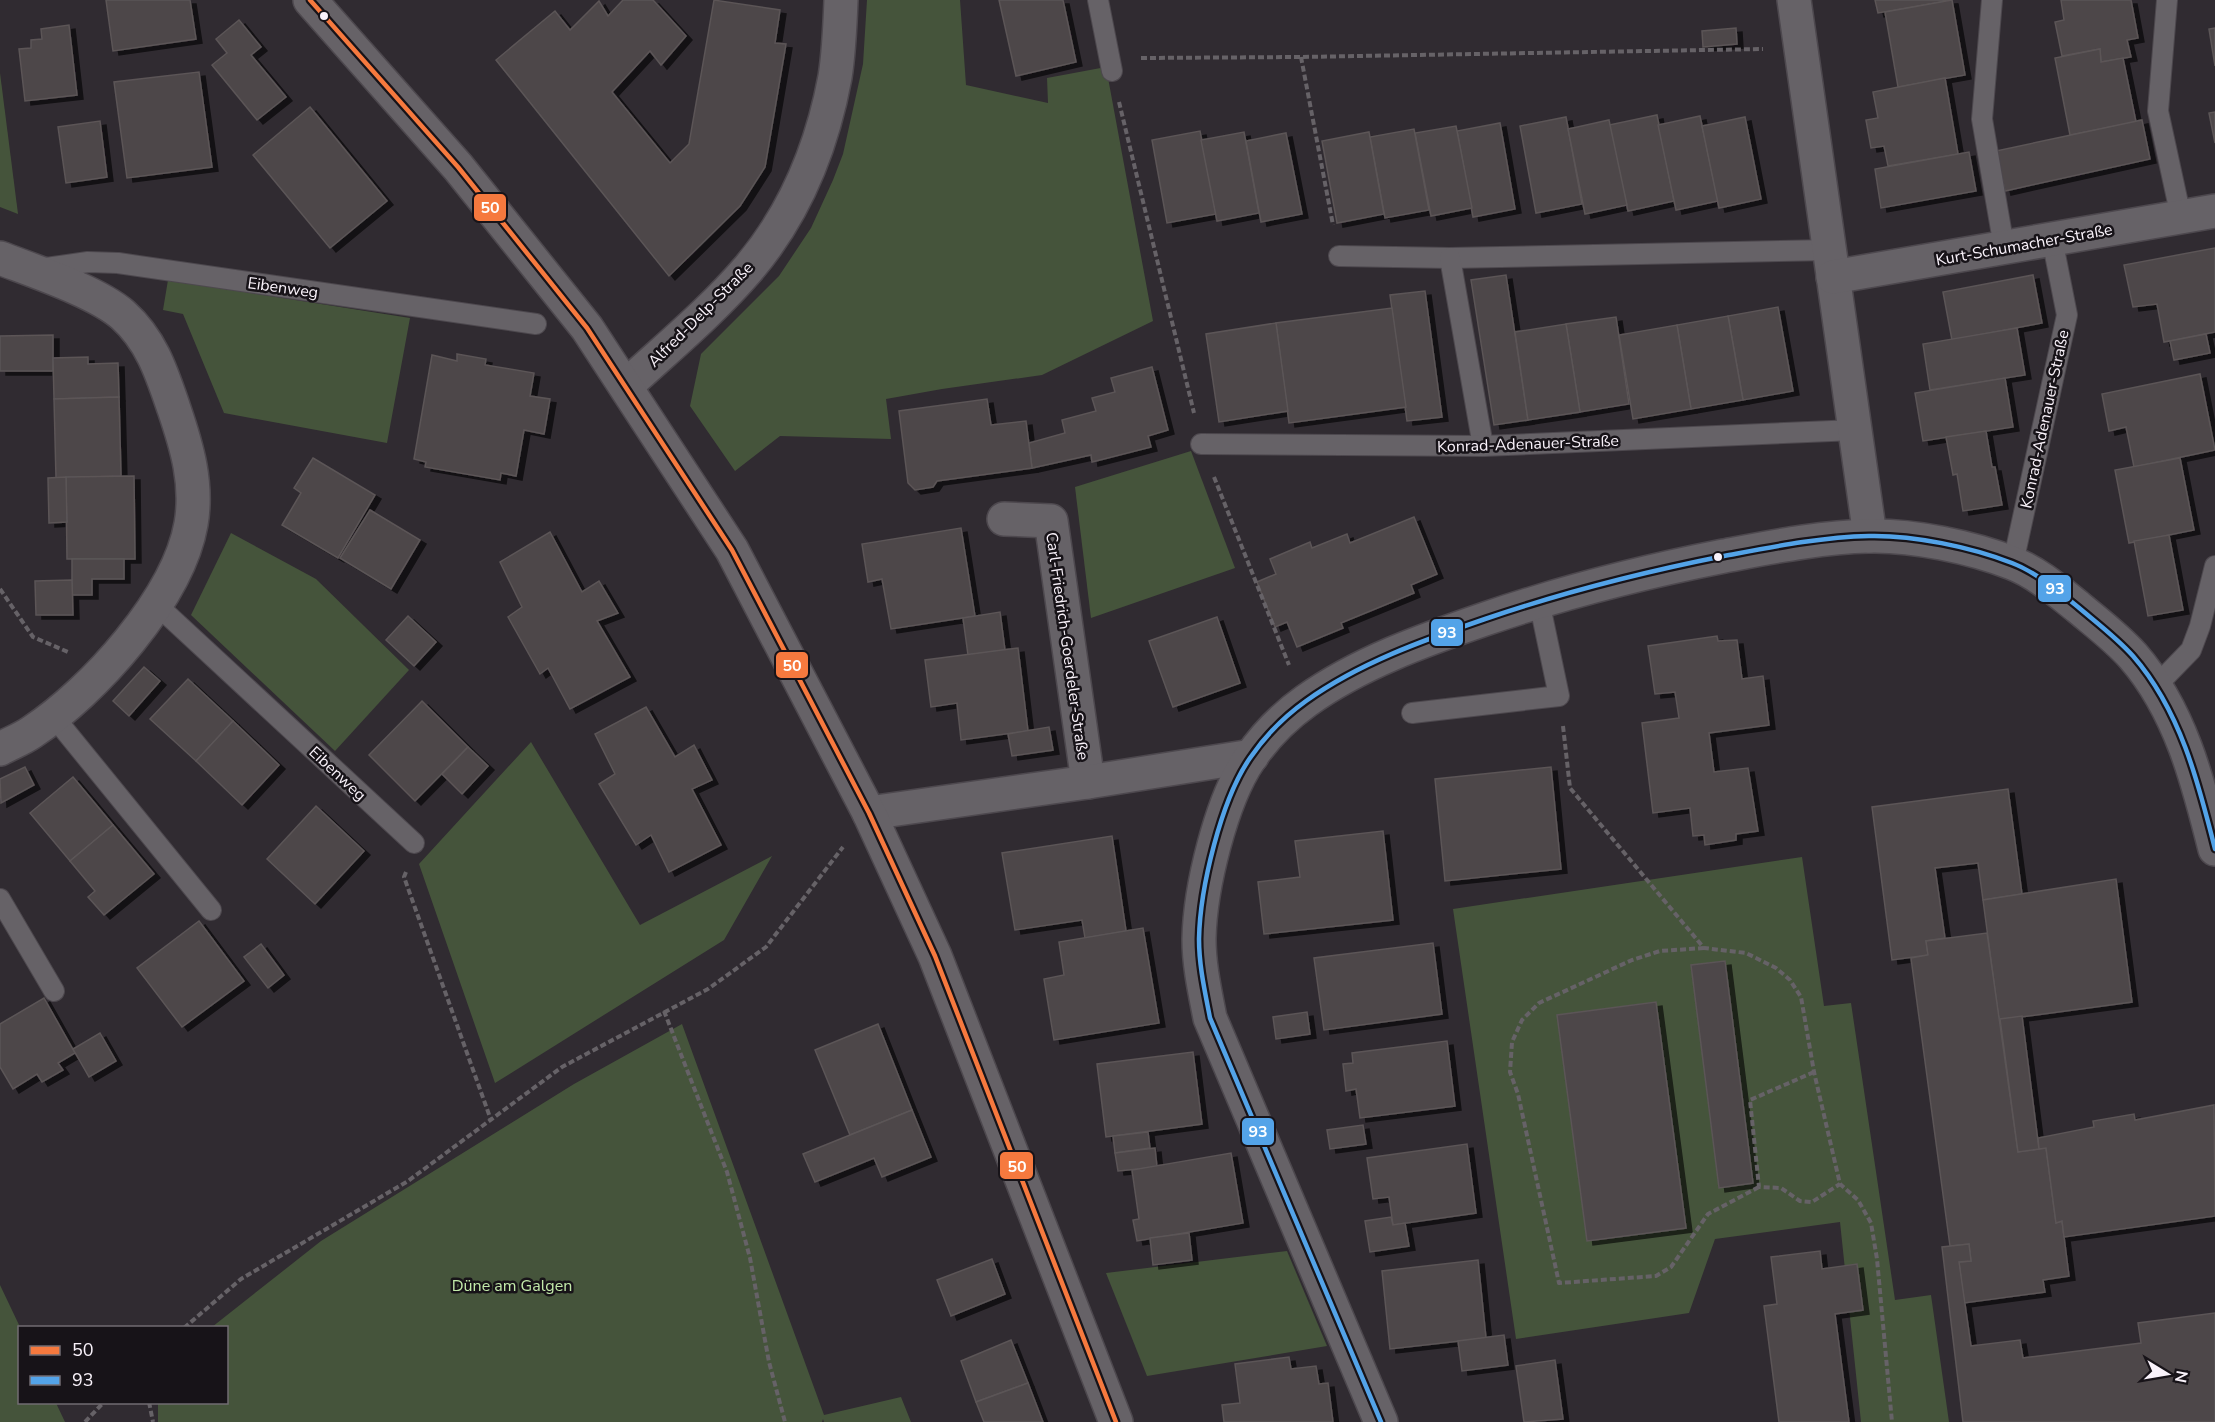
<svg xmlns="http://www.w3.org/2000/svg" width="2215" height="1422" font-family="'Nunito Sans',sans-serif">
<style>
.green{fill:#45543b}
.building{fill:#4d4749;stroke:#5b5557;stroke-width:1.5;filter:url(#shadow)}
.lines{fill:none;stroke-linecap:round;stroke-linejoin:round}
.service-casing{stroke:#4d484e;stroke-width:22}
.minor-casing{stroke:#4d484e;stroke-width:36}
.tertiary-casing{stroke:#4d484e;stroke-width:36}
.path{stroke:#666267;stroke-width:4;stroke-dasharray:6 3;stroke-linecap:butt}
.service{stroke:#666267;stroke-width:20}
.minor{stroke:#666267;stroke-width:33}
.tertiary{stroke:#666267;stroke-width:33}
.bus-1-casing{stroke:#171318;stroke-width:9}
.bus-2-casing{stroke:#171318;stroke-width:9}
.bus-1{stroke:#f6793e;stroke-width:4.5}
.bus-2{stroke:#53a3e8;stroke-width:4.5}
.bus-dot{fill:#f9f2fa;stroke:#171318;stroke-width:2}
.labels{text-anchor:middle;stroke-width:5;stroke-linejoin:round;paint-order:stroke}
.street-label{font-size:16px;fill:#f9f2fa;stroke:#171318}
.park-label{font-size:16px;fill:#c3eaaa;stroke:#171318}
.line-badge{stroke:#171318;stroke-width:2}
.badge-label{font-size:16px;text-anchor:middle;font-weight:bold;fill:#fff}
</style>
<defs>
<filter id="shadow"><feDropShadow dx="6" dy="4" stdDeviation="0" flood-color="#0009"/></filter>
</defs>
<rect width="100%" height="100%" fill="#302b31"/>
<g class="green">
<polygon points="867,0 960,0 966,85 1048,103 1047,78 1106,67 1153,321 1042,375 942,389 886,399 891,439 780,436 735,471 690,406 701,354 779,276 811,228 833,180 843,154 863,64"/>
<polygon points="0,73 18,214 0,207"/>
<polygon points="168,280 410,318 387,443 224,413 183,314 163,310"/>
<polygon points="1191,451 1235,568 1091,618 1075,487"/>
<polygon points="231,533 316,579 409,670 335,751 191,615"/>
<polygon points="531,742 640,925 772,856 724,940 495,1083 419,864"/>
<polygon points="1802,857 1824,1006 1851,1003 1895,1300 1931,1295 1949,1422 1861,1422 1840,1222 1715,1239 1689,1313 1516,1339 1453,909"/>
<polygon points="682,1024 824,1415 901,1397 911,1422 824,1422 823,1419 822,1422 158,1422 158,1403 226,1402 226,1328 212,1327 321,1241 574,1084"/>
<polygon points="1287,1251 1327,1346 1147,1376 1106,1273"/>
<polygon points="0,1285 20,1327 20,1402 56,1403 65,1422 0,1422"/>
</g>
<g class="building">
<polygon points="106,0 190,0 196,39 113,51"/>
<polygon points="623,0 653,0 686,36 661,65 650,51 612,92 670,163 689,144 714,0 780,10 775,43 786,44 765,167 740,206 669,276 496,60 555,11 570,30 599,1 608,16"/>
<polygon points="999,0 1063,0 1076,62 1016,76"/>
<polygon points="1875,0 1952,0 1878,13"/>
<polygon points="1952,0 1965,75 1898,87 1885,12"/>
<polygon points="2061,0 2131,0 2138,38 2127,40 2131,57 2101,62 2100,49 2062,56 2055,22 2064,20"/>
<polygon points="239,20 261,47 251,55 286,97 257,120 212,65 227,53 216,39"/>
<polygon points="69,25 77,95 25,101 19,49 31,48 31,40 42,39 41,29"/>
<polygon points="1736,28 1737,44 1703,47 1702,31"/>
<polygon points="2215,28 2215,66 2209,29"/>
<polygon points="2100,49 2101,62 2123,58 2136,122 2070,135 2055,58"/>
<polygon points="199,72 212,167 127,178 114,82"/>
<polygon points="1945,78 1958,154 1888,166 1884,146 1871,148 1866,120 1878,118 1873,92"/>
<polygon points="310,107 387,201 330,248 253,155"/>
<polygon points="2215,112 2215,143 2209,113"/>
<polygon points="1657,115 1674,201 1628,211 1609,125"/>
<polygon points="1700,116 1718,201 1676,210 1658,125"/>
<polygon points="1566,117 1582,204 1536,213 1520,126"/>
<polygon points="1745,117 1761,199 1719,208 1702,126"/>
<polygon points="1609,120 1627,205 1585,214 1568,129"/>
<polygon points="2142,120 2150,159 2005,191 1996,151"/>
<polygon points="100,121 107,177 66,183 58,127"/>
<polygon points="1500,123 1515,209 1473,217 1457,131"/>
<polygon points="1456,126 1472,208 1431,216 1415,133"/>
<polygon points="1414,129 1429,210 1385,218 1370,137"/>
<polygon points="1200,131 1216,214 1167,223 1152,140"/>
<polygon points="1244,132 1259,213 1217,221 1201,140"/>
<polygon points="1369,132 1384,214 1337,223 1322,141"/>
<polygon points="1286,133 1302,214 1261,222 1246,141"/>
<polygon points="1969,152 1976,191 1881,208 1875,169"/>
<polygon points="2215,248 2215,332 2164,342 2157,304 2133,307 2124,265"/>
<polygon points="1506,275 1528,420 1494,425 1471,280"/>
<polygon points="2033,275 2042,323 1952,340 1943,292"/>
<polygon points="1425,291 1442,417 1407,421 1390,295"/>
<polygon points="1778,307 1793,391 1743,400 1728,316"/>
<polygon points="1392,308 1406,407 1289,423 1276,323"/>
<polygon points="1728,316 1743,400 1691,409 1677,325"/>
<polygon points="1616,317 1629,404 1580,412 1566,324"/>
<polygon points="1276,323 1288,411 1219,422 1206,334"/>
<polygon points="1566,324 1580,412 1528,420 1515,332"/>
<polygon points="1677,325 1691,409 1633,419 1619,335"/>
<polygon points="2017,328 2025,375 1930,390 1923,344"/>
<polygon points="2206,334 2210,353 2174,360 2170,341"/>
<polygon points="53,335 53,371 0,371 0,336"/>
<polygon points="457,354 486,359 485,365 534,373 530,396 550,399 544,434 524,430 516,476 501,473 500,480 425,467 426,462 414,459 432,355 457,361"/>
<polygon points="88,357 88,364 118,363 119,397 54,399 53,358"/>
<polygon points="1152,367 1168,430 1148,436 1151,447 1092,462 1091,455 1032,468 1029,443 1065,433 1062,420 1096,411 1092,398 1115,392 1111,378"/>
<polygon points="2200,374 2215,450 2134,467 2126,427 2109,431 2102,394"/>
<polygon points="2005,378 2013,427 1923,441 1915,393"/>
<polygon points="119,397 121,476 56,478 54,399"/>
<polygon points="987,399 991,425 1026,421 1032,468 937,481 933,487 915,490 908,483 899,411"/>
<polygon points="1986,431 1992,467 1995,467 2002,505 1963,511 1957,474 1953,475 1946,437"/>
<polygon points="313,458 375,495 338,558 282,525 301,493 294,488"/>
<polygon points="2180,458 2194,530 2129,543 2115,470"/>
<polygon points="134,476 135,559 67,559 66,477"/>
<polygon points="66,477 67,522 49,523 48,478"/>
<polygon points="370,510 420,540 391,589 340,558"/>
<polygon points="1414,517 1437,574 1411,585 1414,593 1341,623 1343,628 1297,647 1287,622 1275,627 1257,582 1276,574 1270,559 1310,542 1312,548 1347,534 1350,543"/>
<polygon points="961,528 975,616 891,629 882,579 868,582 862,544"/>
<polygon points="550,532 582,592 599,581 618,613 597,621 630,677 570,709 548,668 540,674 508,617 522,607 500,562"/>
<polygon points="2169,535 2183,610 2148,616 2134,541"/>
<polygon points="72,559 124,559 124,579 92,579 92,595 72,595"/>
<polygon points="72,580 73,615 36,615 35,581"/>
<polygon points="1000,612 1005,650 968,655 963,618"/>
<polygon points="408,616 436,642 414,666 386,640"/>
<polygon points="1217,617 1240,683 1173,707 1149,641"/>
<polygon points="1717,636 1718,641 1737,640 1742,679 1763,676 1769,725 1709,733 1714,772 1748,768 1758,831 1736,834 1736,840 1705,845 1704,835 1693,836 1690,808 1653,813 1642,723 1679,718 1675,692 1655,694 1648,646"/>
<polygon points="1018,648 1028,731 961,740 957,703 931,707 925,660"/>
<polygon points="144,667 160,681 129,716 113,701"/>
<polygon points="188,679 233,721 196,761 150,719"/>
<polygon points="422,701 468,747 415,801 369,755"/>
<polygon points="646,707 675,757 694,745 712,780 692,789 721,845 669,872 651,835 636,845 599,784 615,774 595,734"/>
<polygon points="233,721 279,765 242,805 196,761"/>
<polygon points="1049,727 1053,750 1012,756 1008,734"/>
<polygon points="468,747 488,766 462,794 442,774"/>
<polygon points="25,767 34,785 1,803 0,779"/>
<polygon points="1551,767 1561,869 1445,881 1435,779"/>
<polygon points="73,777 113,825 70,861 30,813"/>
<polygon points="2008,789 2022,894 1983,900 1978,863 1935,868 1945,938 1926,941 1928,955 1892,960 1872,807"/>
<polygon points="316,806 364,851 315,904 267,859"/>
<polygon points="113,825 154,874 104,915 88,897 95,891 70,861"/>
<polygon points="1383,831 1393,920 1264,934 1258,882 1300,877 1295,841"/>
<polygon points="1112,836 1126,931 1085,938 1082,920 1015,930 1002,853"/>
<polygon points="2116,879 2132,1002 1999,1020 1983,900"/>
<polygon points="199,921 244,981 182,1027 137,968"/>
<polygon points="1143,928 1159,1023 1054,1040 1044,979 1064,975 1059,942"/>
<polygon points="1987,933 2018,1152 2046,1148 2056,1223 2062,1221 2069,1276 2043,1280 2045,1292 1964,1303 1959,1262 1971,1261 1969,1244 1950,1246 1911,958 1928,955 1926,941"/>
<polygon points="1433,943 1442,1014 1324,1030 1314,958"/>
<polygon points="261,944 284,975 268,988 244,957"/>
<polygon points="1725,961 1753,1183 1719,1188 1691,965"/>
<polygon points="44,998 75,1053 58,1063 63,1070 42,1082 37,1074 13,1089 0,1067 0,1024"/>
<polygon points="1656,1002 1686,1228 1587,1241 1557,1015"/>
<polygon points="1307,1012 1310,1034 1276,1039 1273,1017"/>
<polygon points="2022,1016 2039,1149 2018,1152 2000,1019"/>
<polygon points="878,1024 912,1110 850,1135 815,1050"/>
<polygon points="100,1033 116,1061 89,1077 73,1049"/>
<polygon points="1447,1041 1455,1106 1360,1118 1356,1089 1346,1091 1343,1064 1353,1063 1352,1053"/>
<polygon points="1193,1052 1202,1124 1106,1137 1097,1064"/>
<polygon points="2214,1105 2215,1216 2064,1237 2062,1221 2056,1223 2046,1148 2039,1149 2038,1138 2094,1127 2093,1121 2134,1114 2135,1120"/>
<polygon points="912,1110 931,1157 882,1177 874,1158 815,1182 803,1154"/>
<polygon points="1363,1125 1366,1144 1330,1149 1327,1130"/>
<polygon points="1148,1132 1150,1148 1115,1153 1113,1136"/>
<polygon points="1467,1144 1476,1213 1393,1225 1389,1197 1373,1199 1367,1158"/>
<polygon points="1155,1148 1157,1167 1118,1171 1115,1153"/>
<polygon points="1231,1153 1243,1223 1137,1241 1133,1220 1139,1219 1132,1170"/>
<polygon points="1391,1217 1393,1225 1405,1223 1409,1246 1370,1252 1365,1221"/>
<polygon points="1189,1233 1192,1260 1153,1265 1150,1238"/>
<polygon points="1969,1244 1971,1261 1959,1262 1971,1346 2020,1340 2023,1358 2141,1343 2138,1323 2215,1313 2215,1422 1963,1422 1942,1247"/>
<polygon points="1820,1251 1822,1269 1857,1264 1863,1310 1835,1314 1849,1422 1779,1422 1764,1306 1777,1304 1771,1257"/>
<polygon points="992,1259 1005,1294 951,1316 937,1280"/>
<polygon points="1478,1260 1486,1338 1390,1349 1382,1271"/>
<polygon points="1504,1335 1508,1365 1462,1371 1458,1341"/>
<polygon points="1011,1340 1028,1383 976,1402 961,1361"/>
<polygon points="1289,1357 1291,1369 1316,1366 1319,1384 1328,1383 1333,1422 1224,1422 1222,1405 1240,1403 1235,1364"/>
<polygon points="1555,1360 1563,1419 1524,1422 1516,1366"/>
<polygon points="1028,1383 1043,1422 984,1422 976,1402"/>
</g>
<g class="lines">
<g class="service-casing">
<g id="service">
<polyline points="1098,0 1112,71"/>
<polyline points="1992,0 1982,119 2004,247"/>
<polyline points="2167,0 2158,111 2181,217"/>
<polyline points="1339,256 1450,258 1830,250"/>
<polyline points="1450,258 1483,446"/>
<polyline points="39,269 88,262 118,263 536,324"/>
<polyline points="1201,444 1483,446 1855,430"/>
<polyline points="2013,563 2067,315 2052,239"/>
<polyline points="157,605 414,843"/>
<polyline points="2155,687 2191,650 2200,626 2215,566"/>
<polyline points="1412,713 1559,696 1539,601"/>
<polyline points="54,717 211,910"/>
<polyline points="0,899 54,991"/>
</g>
</g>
<g class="minor-casing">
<g id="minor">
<polyline points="1794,0 1870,536"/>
<path d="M0,258C34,271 97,292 123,315C152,341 162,374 174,409C187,447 198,484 191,524C178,598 93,692 32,732C22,739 11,743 0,749"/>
<polyline points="1833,277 2215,211"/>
<path d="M626,386C667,348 711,312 748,269C794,215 822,147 835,77C839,52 840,26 841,0"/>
<polyline points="1004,519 1051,521 1088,782"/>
<polyline points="869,813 1088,782 1252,756"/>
<path d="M1381,1422L1210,1018C1205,992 1199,966 1199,939C1200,888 1221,800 1250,758C1265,736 1285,716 1306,701C1359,663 1424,640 1485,619C1564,592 1643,572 1724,556C1772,547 1821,537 1869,536C1913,535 1971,547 2012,563C2036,572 2058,591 2078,607C2097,623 2117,638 2133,656C2180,710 2198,781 2215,849"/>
</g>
</g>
<g class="tertiary-casing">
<polyline id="tertiary" points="310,0 458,167 587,328 732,550 869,813 935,956 1116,1422"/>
</g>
<g class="path">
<polyline points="1301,57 1333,225"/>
<polyline points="1141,58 1301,57 1763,49"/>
<polyline points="1119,102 1194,413"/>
<polyline points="1214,477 1289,665"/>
<polyline points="0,589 33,637 68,652"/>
<polyline points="1563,726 1570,788 1704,948 1746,953 1776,968 1790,980 1801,997 1814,1072 1840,1184 1858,1200 1871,1223 1877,1259 1892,1422"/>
<polyline points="406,872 404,877 491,1120"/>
<polyline points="1704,948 1660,951 1632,960 1539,1003 1522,1020 1512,1042 1510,1072 1518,1094 1559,1283 1656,1276 1671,1267 1708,1214 1759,1187"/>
<polyline points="664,1011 727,1172 750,1258 769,1362 785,1422"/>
<polyline points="1814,1072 1750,1100 1759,1187 1781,1188 1800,1201 1812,1202 1840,1184"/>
<polyline points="184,1328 241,1279 408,1181 562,1067 708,989 766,947 843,847"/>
<polyline points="149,1402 153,1422"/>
<polyline points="85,1422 104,1402"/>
</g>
<use href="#service" class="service"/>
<use href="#minor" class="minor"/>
<use href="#tertiary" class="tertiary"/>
<g class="bus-1-casing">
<polyline id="bus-1" points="310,0 458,167 587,328 732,550 869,813 935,956 1116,1422"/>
</g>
<g class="bus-2-casing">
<path id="bus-2" d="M1381,1422L1210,1018C1205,992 1199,966 1199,939C1200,888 1221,800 1250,758C1265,736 1285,716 1306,701C1359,663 1424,640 1485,619C1564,592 1643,572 1724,556C1772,547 1821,537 1869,536C1913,535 1971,547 2012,563C2036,572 2058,591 2078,607C2097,623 2117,638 2133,656C2180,710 2198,781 2215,849"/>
</g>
<use href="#bus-1" class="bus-1"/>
<use href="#bus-2" class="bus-2"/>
</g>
<g class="bus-dot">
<circle cx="324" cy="16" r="5"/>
<circle cx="1718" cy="557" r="5"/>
</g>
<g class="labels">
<g class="street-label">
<text transform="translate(2024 244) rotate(-10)" y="6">Kurt-Schumacher-Straße</text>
<text transform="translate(283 287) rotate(8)" y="6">Eibenweg</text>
<text transform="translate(700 314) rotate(-45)" y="6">Alfred-Delp-Straße</text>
<text transform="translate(2044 419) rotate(-78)" y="6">Konrad-Adenauer-Straße</text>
<text transform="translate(1528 443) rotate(-2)" y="6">Konrad-Adenauer-Straße</text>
<text transform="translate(1068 646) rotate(82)" y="6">Carl-Friedrich-Goerdeler-Straße</text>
<text transform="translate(338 773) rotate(43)" y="6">Eibenweg</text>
</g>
<g class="park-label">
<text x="512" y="1291">Düne am Galgen</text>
</g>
</g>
<g class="line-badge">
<rect x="473" y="193" width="34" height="29" rx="6" fill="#f6793e"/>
<rect x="2037" y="574" width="35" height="29" rx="6" fill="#53a3e8"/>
<rect x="1430" y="618" width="34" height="29" rx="6" fill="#53a3e8"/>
<rect x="775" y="651" width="34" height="28" rx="6" fill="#f6793e"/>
<rect x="1241" y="1117" width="34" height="29" rx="6" fill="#53a3e8"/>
<rect x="999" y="1151" width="35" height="29" rx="6" fill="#f6793e"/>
</g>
<g class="badge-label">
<text x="490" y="213">50</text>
<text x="2055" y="594">93</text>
<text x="1447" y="638">93</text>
<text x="792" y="671">50</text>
<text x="1258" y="1137">93</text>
<text x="1017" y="1172">50</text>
</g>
<rect x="18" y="1326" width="210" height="78" fill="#171318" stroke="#716c72" stroke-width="1.5"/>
<rect x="30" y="1346" width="30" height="9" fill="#f6793e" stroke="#716c72" stroke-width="1.5"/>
<text x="72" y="1356" font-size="18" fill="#f9f2fa">50</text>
<rect x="30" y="1376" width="30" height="9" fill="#53a3e8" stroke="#716c72" stroke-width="1.5"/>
<text x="72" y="1386" font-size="18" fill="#f9f2fa">93</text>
<g transform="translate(2167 1374) rotate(101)" stroke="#171318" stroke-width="4.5" paint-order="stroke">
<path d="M0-4.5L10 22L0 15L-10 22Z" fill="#f9f2fa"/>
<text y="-9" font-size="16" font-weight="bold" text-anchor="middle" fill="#f9f2fa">N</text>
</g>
</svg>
